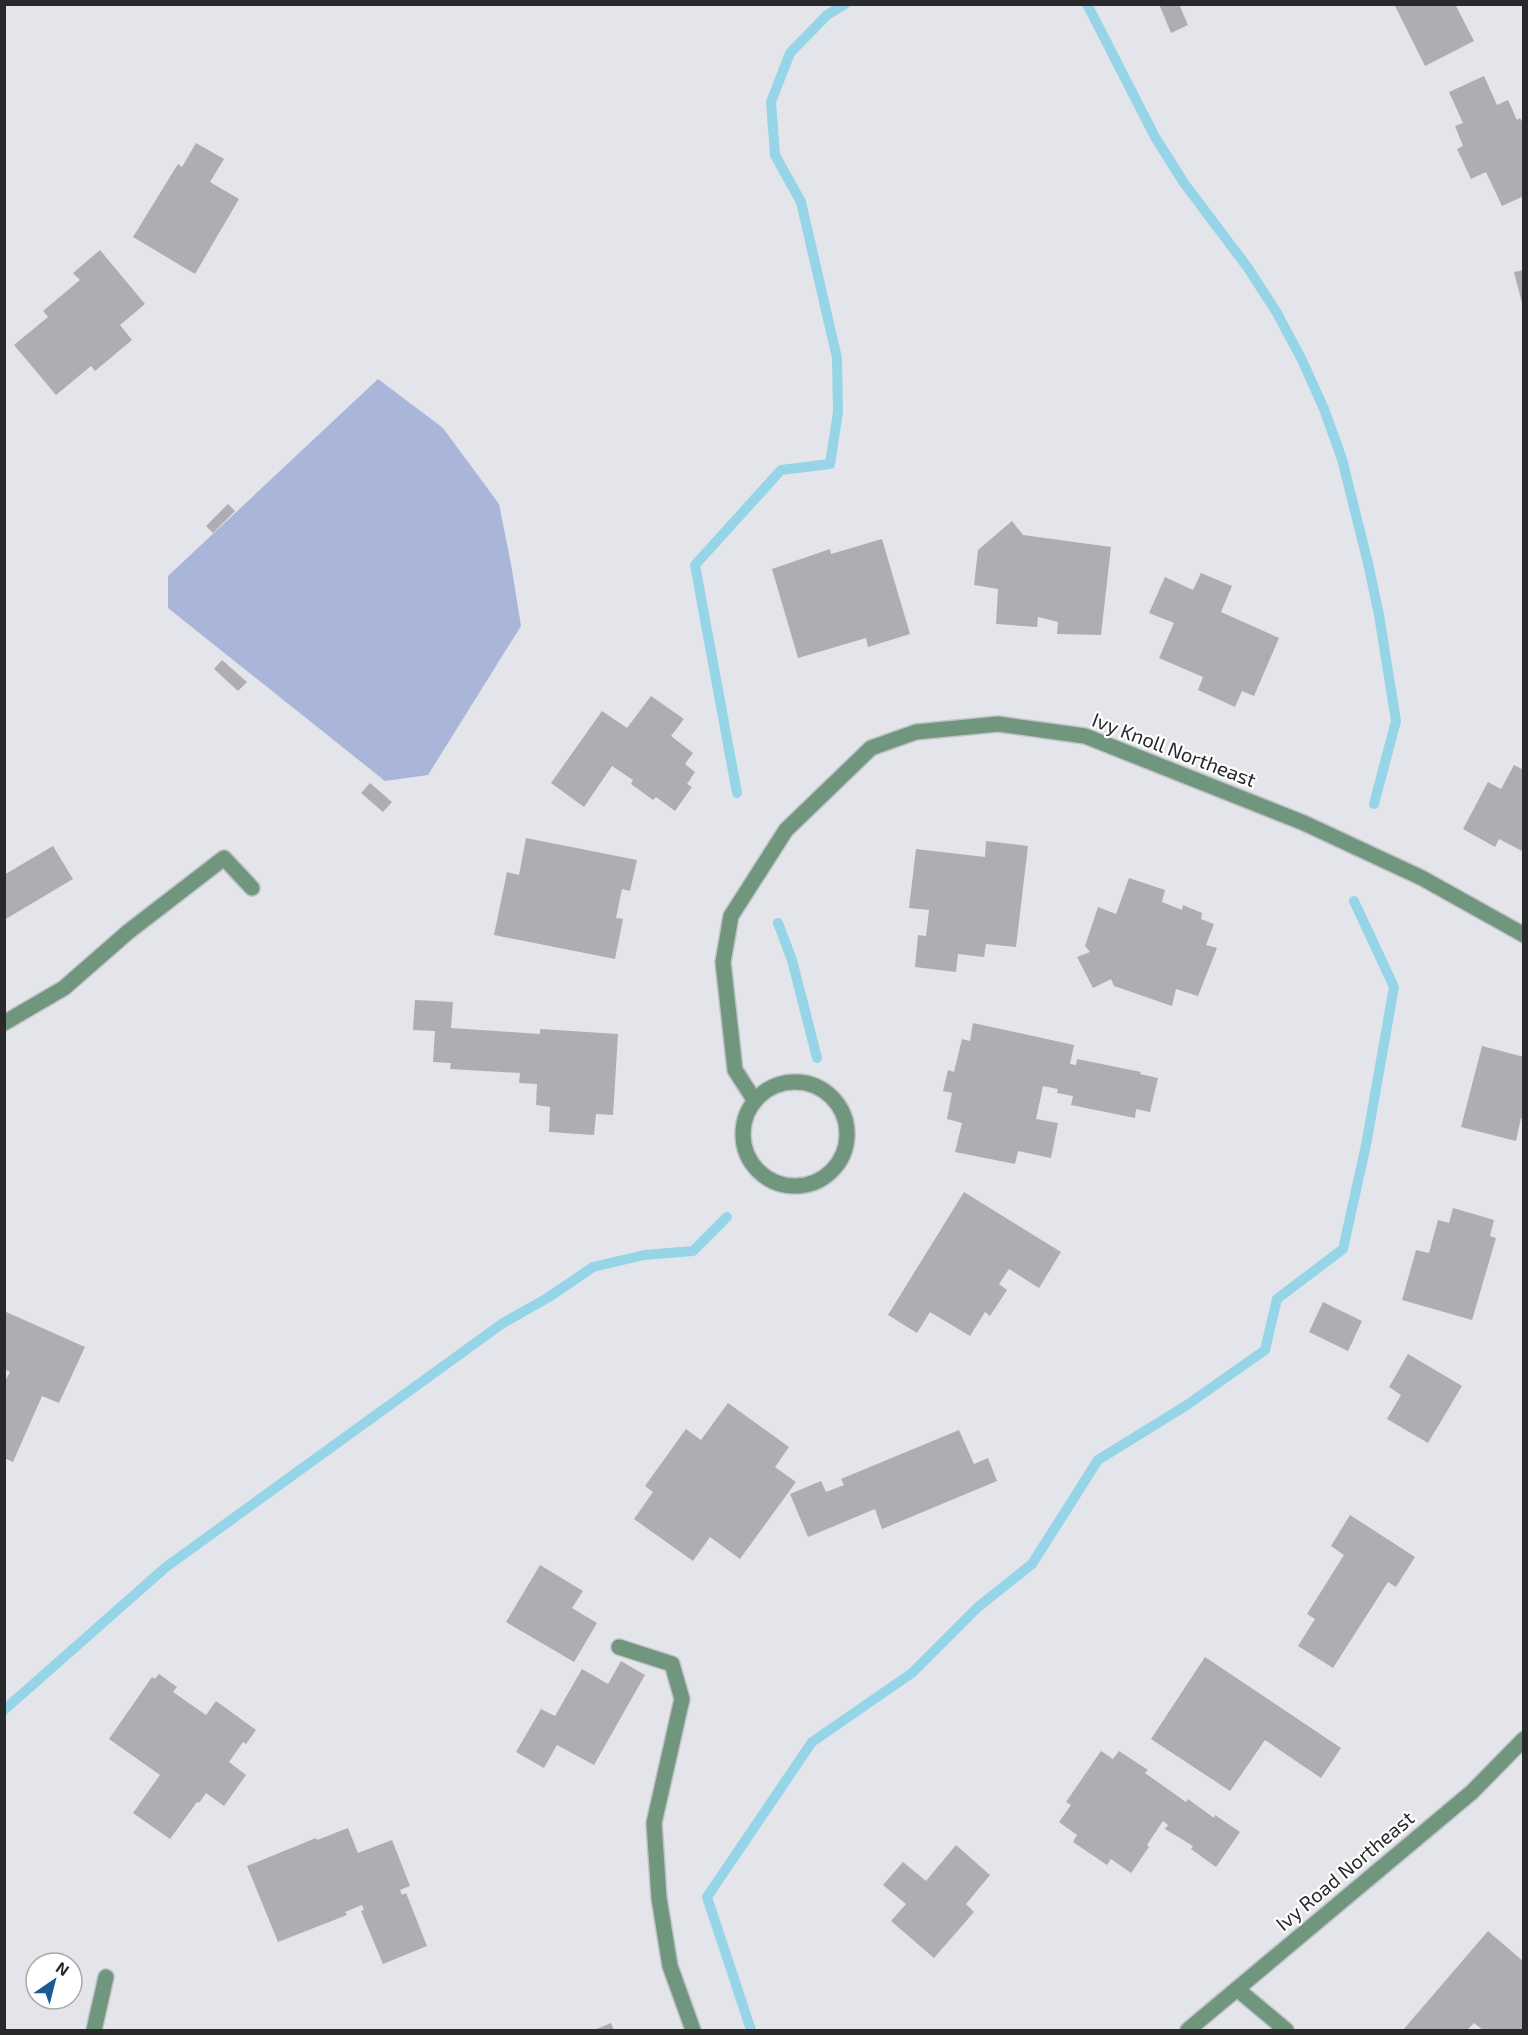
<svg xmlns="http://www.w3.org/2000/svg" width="1528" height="2035" font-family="'Exo 2',sans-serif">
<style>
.green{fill:#a9b6d9}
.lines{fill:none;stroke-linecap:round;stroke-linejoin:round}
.stream{stroke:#96d5e7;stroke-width:10}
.building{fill:#aeadb3}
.minor-casing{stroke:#c1c3c8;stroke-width:18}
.minor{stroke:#70977e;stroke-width:15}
.labels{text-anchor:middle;stroke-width:4.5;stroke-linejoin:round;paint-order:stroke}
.street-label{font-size:20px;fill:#28292b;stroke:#fff}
</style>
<rect width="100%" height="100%" fill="#e3e5eb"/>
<polygon class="green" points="378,379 443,428 499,504 511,564 521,626 428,775 385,781 168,608 168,576"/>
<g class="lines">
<g class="stream">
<polyline points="1087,4 1155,137 1184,183 1248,268 1277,313 1302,360 1324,409 1342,459 1368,563 1379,615 1396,721 1374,804"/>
<polyline points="737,793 695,565 781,470 830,464 838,412 837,358 801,202 775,155 771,102 790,53 827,15 845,4"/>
<polyline points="778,923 792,960 817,1058"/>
<polyline points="4,1710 166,1567 503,1323 549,1297 593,1267 644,1255 693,1251 727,1217"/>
<polyline points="751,2030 707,1897 812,1742 912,1673 978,1607 1032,1564 1098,1460 1187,1405 1265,1350 1277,1299 1343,1249 1366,1145 1394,987 1354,901"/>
</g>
</g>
<g class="building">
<polygon points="1159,4 1179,4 1188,25 1171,33"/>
<polygon points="1394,4 1455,4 1474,41 1425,66"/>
<polygon points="1484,76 1497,105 1508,100 1517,120 1520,118 1524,125 1524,196 1502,206 1486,172 1471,179 1457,149 1463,146 1455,126 1463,123 1449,92"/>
<polygon points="196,143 224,159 210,182 239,199 195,274 133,237 178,164 182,167"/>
<polygon points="100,250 145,304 120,325 132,340 95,371 91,366 56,395 14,345 48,317 43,311 80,280 73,273"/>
<polygon points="1524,270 1524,307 1523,307 1514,272"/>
<polygon points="228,504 235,511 213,533 206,526"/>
<polygon points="1012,521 1023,535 1111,547 1101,635 1057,634 1058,622 1038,617 1037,627 996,624 998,589 974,585 978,550"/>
<polygon points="882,539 910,634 868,647 866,638 798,658 772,569 830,549 831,554"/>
<polygon points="1201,573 1232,586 1221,612 1279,638 1254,696 1242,691 1235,707 1198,690 1203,677 1159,658 1174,623 1149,613 1165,577 1193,590"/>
<polygon points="222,660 247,682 238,691 214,669"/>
<polygon points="651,696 684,719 671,736 693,753 685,764 695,772 687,784 692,787 675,811 656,797 653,800 631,784 633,780 612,766 584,807 551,783 602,711 627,728"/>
<polygon points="1514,765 1524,770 1524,852 1499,839 1495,847 1463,829 1488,782 1501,789"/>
<polygon points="370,783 392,802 383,812 361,793"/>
<polygon points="526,838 637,860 630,891 622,889 616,918 623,919 615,959 494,935 507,872 519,875"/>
<polygon points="986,841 1028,846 1016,947 986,944 984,957 958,954 956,972 915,967 918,935 926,936 929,910 909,908 916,849 985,857"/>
<polygon points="53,846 73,879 4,920 4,875"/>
<polygon points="1129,878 1165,890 1162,902 1182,910 1183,905 1202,913 1201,919 1214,924 1206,945 1217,948 1198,996 1176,989 1172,1006 1114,986 1111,979 1093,988 1077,957 1090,952 1085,946 1098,907 1116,914"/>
<polygon points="415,1000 453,1002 451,1028 540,1034 540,1029 618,1034 613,1115 596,1114 594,1135 549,1132 550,1107 536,1105 537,1084 519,1083 520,1073 450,1069 451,1063 433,1062 435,1031 413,1030"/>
<polygon points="973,1023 1074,1045 1070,1064 1076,1065 1077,1059 1141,1072 1140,1074 1158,1078 1150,1112 1136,1109 1135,1118 1071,1105 1073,1096 1057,1093 1058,1089 1043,1086 1036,1119 1058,1123 1051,1158 1018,1151 1015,1164 955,1152 962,1123 947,1119 952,1093 943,1091 948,1070 954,1072 962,1039 970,1041"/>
<polygon points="1482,1046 1524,1057 1524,1119 1521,1118 1516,1141 1461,1127"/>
<polygon points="964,1192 1061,1252 1039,1288 1009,1269 999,1284 1007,1290 990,1316 985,1312 970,1336 930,1312 917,1333 888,1315"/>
<polygon points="1453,1208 1494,1220 1490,1236 1496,1238 1472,1320 1402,1300 1416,1250 1429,1253 1438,1220 1449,1223"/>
<polygon points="1323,1302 1362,1321 1348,1351 1309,1332"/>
<polygon points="4,1311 85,1347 59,1403 42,1396 13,1462 4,1458 4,1383 10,1372 4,1369"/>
<polygon points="1408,1354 1462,1386 1428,1443 1387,1419 1401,1395 1389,1387"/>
<polygon points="728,1403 789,1447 775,1467 796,1482 740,1559 710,1537 693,1561 634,1519 653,1492 645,1486 686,1429 701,1440"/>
<polygon points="959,1430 974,1464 988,1458 997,1481 882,1529 875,1509 808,1537 790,1494 821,1481 826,1492 844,1485 841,1479"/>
<polygon points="1350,1515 1415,1557 1396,1587 1388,1582 1333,1668 1298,1646 1315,1619 1307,1614 1344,1555 1331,1546"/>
<polygon points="540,1565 583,1591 572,1608 597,1623 574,1662 506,1622"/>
<polygon points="1205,1657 1341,1748 1321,1778 1265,1740 1230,1791 1151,1739"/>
<polygon points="621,1661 645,1675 594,1765 557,1745 544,1768 516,1752 541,1709 555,1716 582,1669 608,1684"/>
<polygon points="159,1674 177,1687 173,1692 206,1715 216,1701 256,1730 246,1744 243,1742 229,1762 246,1775 224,1806 206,1793 199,1803 197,1802 170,1839 133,1813 160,1775 109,1739 152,1677 155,1679"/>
<polygon points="1101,1751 1113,1759 1119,1751 1148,1770 1145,1773 1186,1802 1188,1799 1214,1818 1215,1815 1240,1832 1216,1867 1191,1849 1193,1846 1165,1829 1168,1825 1163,1821 1147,1845 1149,1847 1131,1873 1111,1859 1107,1865 1073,1842 1077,1835 1059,1822 1071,1805 1066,1802"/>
<polygon points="348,1828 358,1853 392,1840 410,1886 400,1890 402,1895 406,1893 427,1946 383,1964 361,1911 364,1910 362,1905 345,1912 347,1915 278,1942 247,1866 316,1838 317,1840"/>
<polygon points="956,1845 990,1875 966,1904 974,1912 934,1958 891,1921 906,1904 883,1885 903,1862 926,1881"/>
<polygon points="1488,1931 1524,1962 1524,2030 1483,2030 1474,2023 1467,2030 1403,2030"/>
<polygon points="611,2023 614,2030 594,2030"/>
</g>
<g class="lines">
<g class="minor-casing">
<g id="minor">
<polyline points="4,1023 64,988 128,932 224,858 252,888"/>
<circle cx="795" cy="1134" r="52"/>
<polyline points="755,1101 735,1070 723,962 731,916 786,830 871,748 916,732 998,724 1085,736 1304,823 1422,878 1524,935"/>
<polyline points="619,1647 672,1664 682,1699 654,1823 659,1898 670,1966 693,2030"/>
<polyline points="1237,1989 1286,2030"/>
<polyline points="94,2030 106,1977"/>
<polyline points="1188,2030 1472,1792 1524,1739"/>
</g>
</g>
<use href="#minor" class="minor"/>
</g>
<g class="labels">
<g class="street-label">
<text transform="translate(1174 750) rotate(21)" y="7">Ivy Knoll Northeast</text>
<text transform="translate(1345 1871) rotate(-40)" y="7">Ivy Road Northeast</text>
</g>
</g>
<rect width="1528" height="2035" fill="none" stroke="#28292b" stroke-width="12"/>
<g transform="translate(54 1981) rotate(35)"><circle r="28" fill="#ffffff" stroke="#a9a9aa" stroke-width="1.5"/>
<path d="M0-4.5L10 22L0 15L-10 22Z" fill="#1a5c91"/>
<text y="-9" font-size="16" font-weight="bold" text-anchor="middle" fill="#28292b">N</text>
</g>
</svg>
